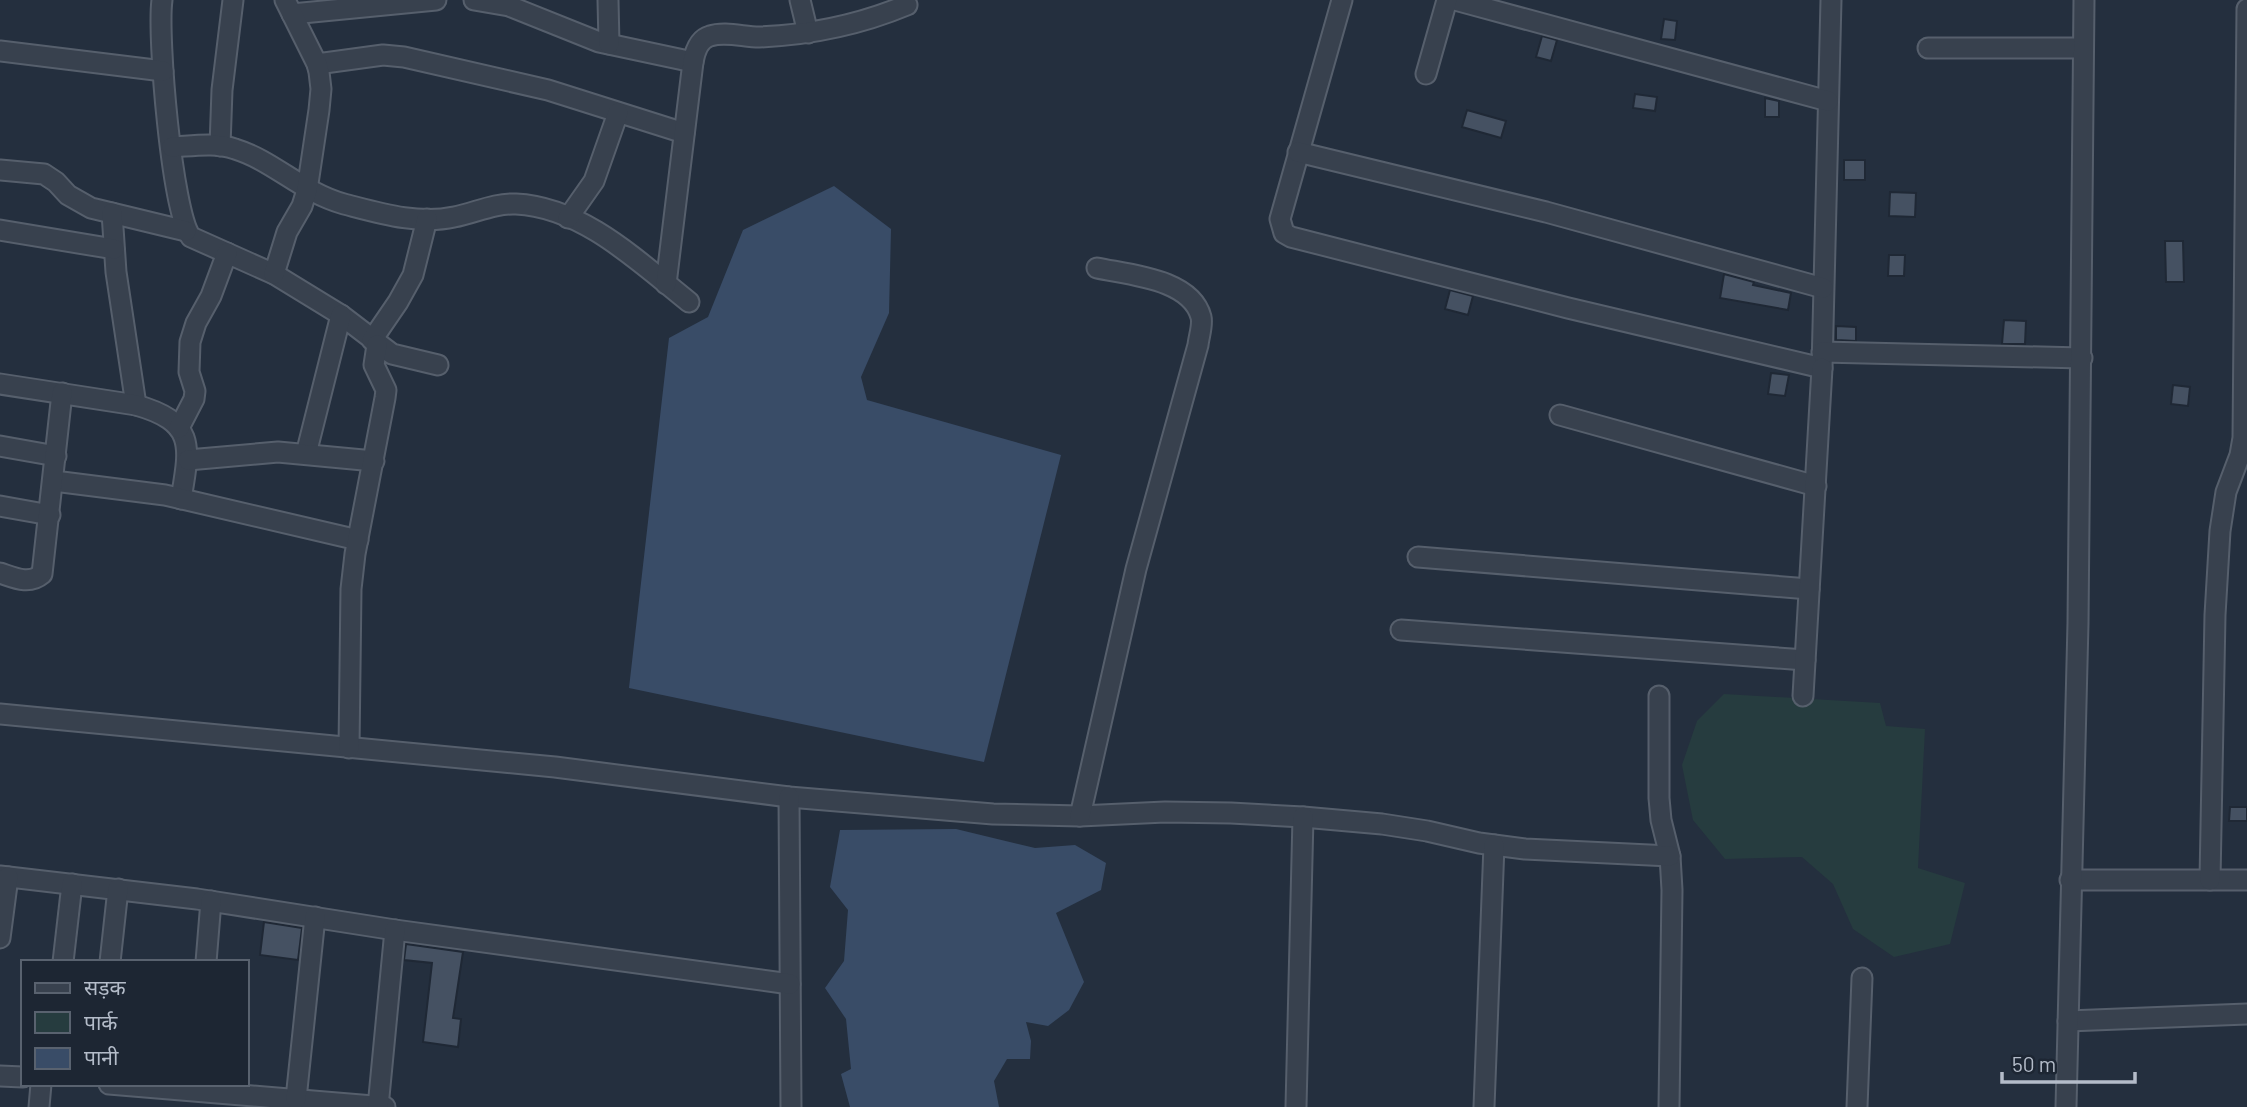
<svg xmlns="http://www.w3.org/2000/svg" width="2247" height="1107" font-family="Barlow,'Noto Sans Devanagari',sans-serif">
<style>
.green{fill:#263c3f}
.water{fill:#394c67}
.building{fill:#455162;stroke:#1f2835;stroke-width:2}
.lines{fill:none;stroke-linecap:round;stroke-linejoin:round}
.minor-casing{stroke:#565f6c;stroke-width:23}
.minor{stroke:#38414e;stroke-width:19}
</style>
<rect width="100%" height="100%" fill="#242f3e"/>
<polygon class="green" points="1724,694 1880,703 1886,726 1925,729 1918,868 1965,883 1950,944 1894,957 1853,929 1833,884 1802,857 1725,859 1693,820 1682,765 1697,721"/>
<g class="water">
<polygon points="834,186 891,229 889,313 861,377 867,400 1061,455 984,762 629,688 669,338 708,317 743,230"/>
<polygon points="956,829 1035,848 1075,845 1106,863 1101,890 1056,913 1084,982 1069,1010 1048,1026 1026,1022 1031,1041 1030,1059 1007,1059 994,1081 999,1107 850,1107 841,1074 851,1069 846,1019 825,988 844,961 848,910 830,887 840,830"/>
</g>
<g class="building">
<polygon points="1664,19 1677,21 1675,40 1661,39"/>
<polygon points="1542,36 1557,40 1551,61 1536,57"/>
<polygon points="1635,94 1657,97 1655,111 1633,108"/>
<polygon points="1765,98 1779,101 1779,117 1765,117"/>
<polygon points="1467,110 1506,121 1501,138 1462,127"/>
<rect x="1844" y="160" width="21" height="20"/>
<polygon points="1890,192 1916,193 1915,217 1889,216"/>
<polygon points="2165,241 2183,241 2184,282 2166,282"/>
<polygon points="1889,255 1905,255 1904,276 1888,276"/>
<polygon points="1724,274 1754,282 1753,285 1791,293 1788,310 1720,298"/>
<polygon points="1450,290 1473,296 1468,315 1445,309"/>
<polygon points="2004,320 2026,321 2025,344 2002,344"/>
<polygon points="1836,326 1856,327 1856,341 1836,340"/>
<polygon points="1771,373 1789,375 1785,396 1768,394"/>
<polygon points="2173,385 2190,387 2188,406 2171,404"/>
<polygon points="2230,807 2247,807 2247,821 2229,821"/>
<polygon points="264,922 302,928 298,960 260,955"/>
<polygon points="406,944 463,952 453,1018 461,1019 458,1047 423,1042 432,963 404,960"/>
</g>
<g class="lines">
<g class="minor-casing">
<g id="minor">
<path d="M162,0C157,35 172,213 191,237L274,274L341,315L392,354L438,365"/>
<polyline points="474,0 509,6 599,42 693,62"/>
<polyline points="608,0 609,44"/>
<polyline points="800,0 808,33"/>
<polyline points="1342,0 1280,219 1284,233 1291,237 1568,308 1822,368 1831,0"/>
<polyline points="1455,0 1828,101"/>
<polyline points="292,14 436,0"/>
<polyline points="1928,48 2083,48"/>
<polyline points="0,51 163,71"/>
<polyline points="317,64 383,55 404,57 548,90 684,133"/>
<polyline points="1426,74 1447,0"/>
<polyline points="220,146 222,90 233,0"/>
<path d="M172,147C192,146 216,142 235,149C274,161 301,192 344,204C379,213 418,225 454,217C475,213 494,203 516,204C583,207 640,263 689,302"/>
<polyline points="1298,152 1546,212 1823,288"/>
<polyline points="0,170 44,174 56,182 68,195 91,208 186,231"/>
<polyline points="112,213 116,272 136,405"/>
<polyline points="568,218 594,181 618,113"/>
<polyline points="0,230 114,249"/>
<polyline points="274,274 287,232 302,206 307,190 319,110 321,89 319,72 317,64 285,0"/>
<path d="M666,284L693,62C695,51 699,39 710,36C725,31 744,37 759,37C811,35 859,25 907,5"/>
<polyline points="372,340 398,302 413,275 427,219"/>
<polyline points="1822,352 2082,358"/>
<path d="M0,384L136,405C196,422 190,446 181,499"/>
<polyline points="1560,415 1816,486"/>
<polyline points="179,428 194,399 195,391 189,372 190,342 196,323 211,296 227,253"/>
<polyline points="0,446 56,456"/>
<polyline points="306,454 341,315"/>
<polyline points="188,460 278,452 374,461"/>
<polyline points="54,481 165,495 358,540"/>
<polyline points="0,506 50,515"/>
<polyline points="1418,557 1809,589"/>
<path d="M0,573C15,578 29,585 42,574L62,393"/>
<polyline points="1401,630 1805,660"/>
<polyline points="1659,696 1659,798 1661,820 1670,856 1672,890 1669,1107"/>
<polyline points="1803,696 1822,368"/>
<polyline points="0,714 555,767 789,797 993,814 1080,816 1165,812 1231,813 1303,817 1382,824 1427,831 1479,843 1525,849 1670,856"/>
<polyline points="349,748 351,589 355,554 385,398 386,390 374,365 377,345"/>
<polyline points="789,797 791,1107"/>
<path d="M1080,816L1136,569L1198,345C1199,336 1203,325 1201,317C1191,279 1130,275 1097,268"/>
<polyline points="0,876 197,899 395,930 790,984"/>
<polyline points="2070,880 2247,880"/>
<polyline points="2210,880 2215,615 2220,531 2226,492 2240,455 2243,438 2247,9"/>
<polyline points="0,938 8,877"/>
<polyline points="63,962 72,884"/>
<polyline points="110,962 118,889"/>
<polyline points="206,962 211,901"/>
<polyline points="2068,1021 2247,1014"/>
<polyline points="0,1076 23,1077"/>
<polyline points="109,1084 385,1107"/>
<polyline points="296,1099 315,917"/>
<polyline points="39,1107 41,1084"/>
<polyline points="378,1107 395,930"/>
<polyline points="1296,1107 1303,817"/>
<polyline points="1484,1107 1494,845"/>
<polyline points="1857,1107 1862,978"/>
<polyline points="2066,1107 2078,623 2084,0"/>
</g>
</g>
<use href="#minor" class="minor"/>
</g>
<rect x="21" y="960" width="228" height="126" fill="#1d2633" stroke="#59626f" stroke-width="2"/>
<rect x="35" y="983" width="35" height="10" fill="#38414e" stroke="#59626f" stroke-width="2"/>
<text x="84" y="995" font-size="21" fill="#b4bcc9">सड़क</text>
<rect x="35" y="1012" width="35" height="21" fill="#263c3f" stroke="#59626f" stroke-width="2"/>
<text x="84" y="1030" font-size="21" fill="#b4bcc9">पार्क</text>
<rect x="35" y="1048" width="35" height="21" fill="#394c67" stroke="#59626f" stroke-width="2"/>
<text x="84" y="1065" font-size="21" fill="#b4bcc9">पानी</text>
<path d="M2002 1072v10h133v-10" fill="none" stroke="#b4bcc9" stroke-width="3.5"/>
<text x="2012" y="1072" font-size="21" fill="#b4bcc9" stroke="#1d2633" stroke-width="5" paint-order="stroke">50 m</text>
</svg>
